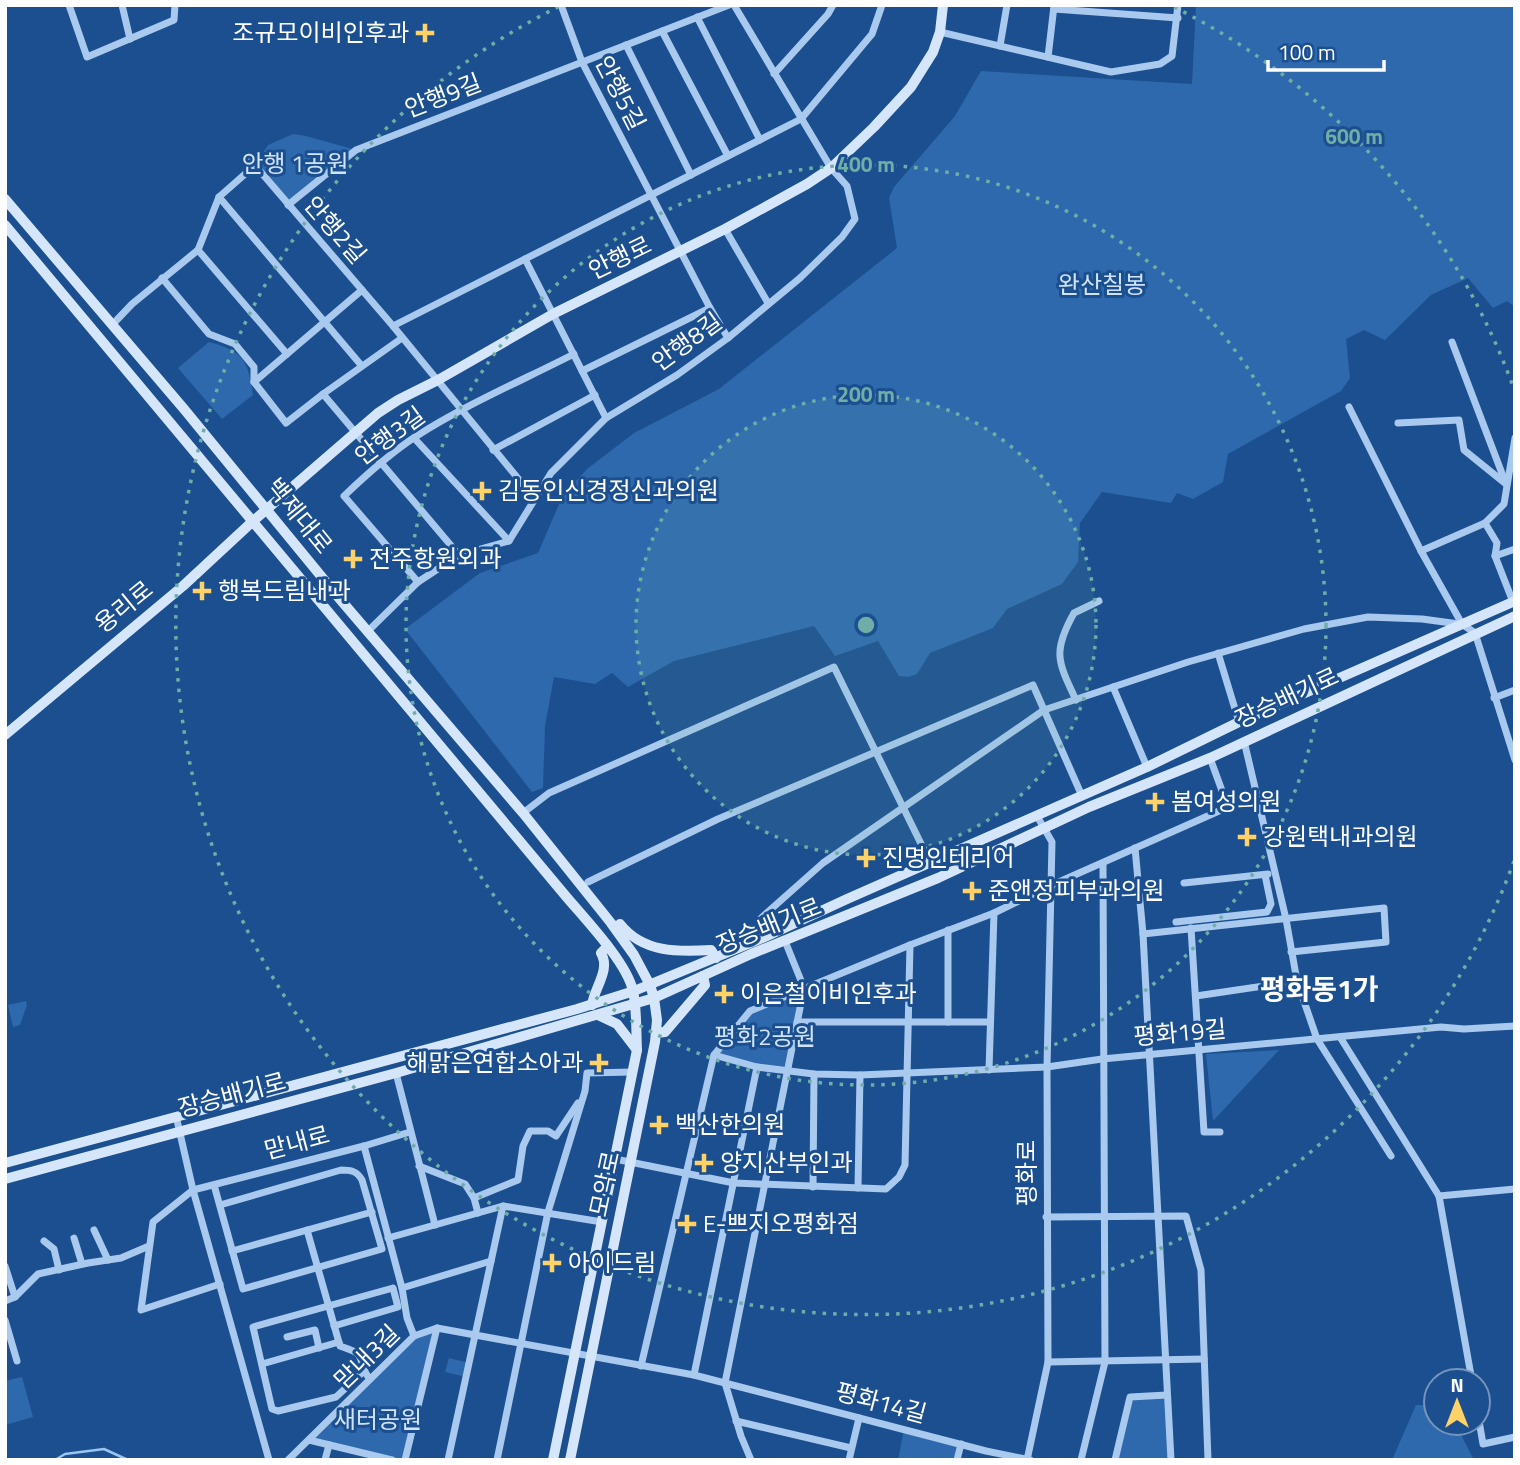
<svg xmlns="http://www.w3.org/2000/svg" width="1520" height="1465" font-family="'Titillium Web','Noto Sans KR',sans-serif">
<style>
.green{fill:#2e69ad}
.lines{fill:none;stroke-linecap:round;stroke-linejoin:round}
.stream{stroke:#9cc4f0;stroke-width:2.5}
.street{stroke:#a9c9ee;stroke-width:7}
.secondary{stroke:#d6e6fa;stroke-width:10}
.ring{fill:none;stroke:#6fada8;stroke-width:3.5;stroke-dasharray:3.5 7}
.poi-dot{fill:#ffd166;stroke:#1b4f8f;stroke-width:2.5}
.labels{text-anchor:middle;stroke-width:6;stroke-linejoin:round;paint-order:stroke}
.poi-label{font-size:24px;fill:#fff;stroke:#1b4f8f;text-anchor:start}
.street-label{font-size:24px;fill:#fff;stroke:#1b4f8f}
.park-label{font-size:24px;fill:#cfe3fa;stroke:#1b4f8f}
.quarter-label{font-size:28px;font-weight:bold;fill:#fff;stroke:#1b4f8f}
.centre{fill:#6fada8;stroke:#1b4f8f;stroke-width:3.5}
.ring-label{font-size:21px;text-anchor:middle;font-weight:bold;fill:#6fada8;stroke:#1b4f8f;stroke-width:6;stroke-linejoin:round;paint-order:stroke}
</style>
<rect width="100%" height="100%" fill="#1b4f8f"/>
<g class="green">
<polygon points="1196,5 1515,5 1515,307 1507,301 1493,308 1468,278 1431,295 1385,340 1364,330 1346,339 1350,378 1341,391 1228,454 1223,482 1193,499 1177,493 1171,503 1102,492 1080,523 1078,562 1062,584 1007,609 993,628 930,653 917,674 908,677 899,676 878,641 835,656 814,626 674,661 628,687 612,673 595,684 554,677 545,726 543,788 532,792 405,629 480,573 538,553 563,495 587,469 634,433 719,389 897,248 889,198 894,187 955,116 981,71 1192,84"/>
<polygon points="293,134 306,136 356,150 288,205 254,166 268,145"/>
<path d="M209,342C243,351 248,360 253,395L222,419L178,368Z"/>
<polygon points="804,988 787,1070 714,1055 750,1011"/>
<polygon points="26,1001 27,1005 20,1025 13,1027 8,1005"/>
<polygon points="1279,1050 1213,1121 1206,1054"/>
<polygon points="437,1328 405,1460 392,1460 309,1440 414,1336"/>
<polygon points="449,1358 469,1363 466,1377 445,1372"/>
<polygon points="22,1377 33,1417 5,1425 5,1381"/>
<polygon points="1167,1395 1171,1460 1115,1460 1130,1397"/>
<polygon points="1416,1405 1436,1405 1436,1423 1455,1423 1474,1460 1392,1460"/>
<polygon points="904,1429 961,1444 957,1460 898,1460"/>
</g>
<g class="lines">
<polyline class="stream" points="55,1460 65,1454 104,1449 128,1460"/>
<g class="street">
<polyline points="69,5 87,57 174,20 175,5"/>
<polyline points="122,5 130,39"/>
<polyline points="561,5 582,62 710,308 728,338"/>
<polyline points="1054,9 1178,18"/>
<polyline points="697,17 760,140"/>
<polyline points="662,31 728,156"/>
<polyline points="940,32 1111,72 1160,64 1172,56 1178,5"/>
<polyline points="626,45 691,175"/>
<polyline points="1000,46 1007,5"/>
<polyline points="1048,57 1054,6"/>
<polyline points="774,74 828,14 833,5"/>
<polyline points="247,156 393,326 534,498"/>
<polyline points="219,197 361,365"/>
<polyline points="288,205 356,150 729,5"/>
<polyline points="725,229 768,303"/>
<polyline points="198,250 287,354"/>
<polyline points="525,259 606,418"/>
<polyline points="162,278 209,334 235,344 254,367 254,382 286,423 323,394 459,555"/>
<polyline points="113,324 132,304 198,250 219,197 254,166"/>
<polyline points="393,326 801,119 872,34 882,5"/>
<polyline points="582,371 710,308"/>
<polyline points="254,382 362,290"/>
<polyline points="323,394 402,338"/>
<polyline points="1349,407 1421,551 1462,624 1475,633 1515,760"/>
<polyline points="1398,423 1459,420 1464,450 1506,484 1452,342"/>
<polyline points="414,438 509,541"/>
<polyline points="493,450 595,395"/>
<polyline points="1421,551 1485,523"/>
<polyline points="1495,556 1515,549"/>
<path d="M418,582L344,496C366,475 389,454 415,437C465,405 521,381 574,354"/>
<polyline points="1513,602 1495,556 1497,543 1485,523 1504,504 1515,438"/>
<polyline points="367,632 418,582 459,555 509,541 551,473 606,418 677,375 728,338 800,278 842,237 855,219 847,186 831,168 734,5"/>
<polyline points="1218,653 1239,722"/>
<polyline points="1113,687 1147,767"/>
<polyline points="1494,698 1515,690"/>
<path d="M1076,700C1058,662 1052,652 1074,613L1099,601"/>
<polyline points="1244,741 1286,919 1297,981 1317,1039 1391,1156"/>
<polyline points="523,813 549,793 834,667 930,862"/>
<polyline points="1135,848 1143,934 1171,1460"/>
<polyline points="588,882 718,819 1033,685 1082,796"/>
<polyline points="1184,883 1268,874"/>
<polyline points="1176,922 1267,912 1271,904 1265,875"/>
<polyline points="1191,928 1204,1132 1220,1132"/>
<polyline points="1143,934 1384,908 1386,942 1291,952"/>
<polyline points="765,937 760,919 823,863 1044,710 1188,662 1304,629 1368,617 1422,619 1459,624"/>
<polyline points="1196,996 1297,981"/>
<polyline points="797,1022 990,1022"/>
<polyline points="948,1022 948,930"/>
<polyline points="1340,1037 1439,1196 1472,1381"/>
<polyline points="714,1055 757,1067 814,1074 860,1075 1047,1067 1102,1059 1441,1027 1464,1029 1515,1026"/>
<polyline points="989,1070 994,913"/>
<polyline points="396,1073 435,1225"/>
<polyline points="176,1116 193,1190 269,1460"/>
<polyline points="364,1146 402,1288 407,1318 414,1336"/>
<polyline points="615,1159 734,1183 886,1189 899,1177 905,1165 910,945"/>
<polyline points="419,1166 465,1184 474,1198"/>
<path d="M214,1185C224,1220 233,1254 243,1289L382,1249L362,1180C357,1171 351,1170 341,1170L220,1205"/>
<polyline points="813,1187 814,1074"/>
<polyline points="858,1188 860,1075"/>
<polyline points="1439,1196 1515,1189"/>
<polyline points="478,1213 474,1198 518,1180 523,1146 530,1131 548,1131 556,1136 578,1103"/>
<polyline points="1046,1217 1186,1216 1201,1270 1208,1460"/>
<polyline points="94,1230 108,1260"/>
<path d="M307,1230L340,1346C345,1348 352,1350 357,1353C363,1358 361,1370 370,1379"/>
<polyline points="74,1238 82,1264"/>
<polyline points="388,1238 503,1206 602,1222"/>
<polyline points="44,1241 54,1249 59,1270"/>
<polyline points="232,1251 372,1212"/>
<polyline points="5,1266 15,1297"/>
<polyline points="220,1284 141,1310 153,1222 193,1190 364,1146 410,1132"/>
<polyline points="402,1288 491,1261"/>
<polyline points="5,1301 15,1297 38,1274 88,1263 121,1258 149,1246"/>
<polyline points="5,1320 17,1361"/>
<polyline points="334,1326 398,1307 393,1288 253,1327 272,1409 278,1411 336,1397 363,1372"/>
<polyline points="287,1337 315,1330 319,1348"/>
<polyline points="1048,1362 1204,1359"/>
<polyline points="262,1364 339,1342"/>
<polyline points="641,1366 714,1055 750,1011 910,945 994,913 1052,885 1228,807 1210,758"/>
<polyline points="694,1375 757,1067"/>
<polyline points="1478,1415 1483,1444 1515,1437"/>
<polyline points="736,1421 851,1448"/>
<polyline points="309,1440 392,1460"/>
<polyline points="288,1460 414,1336 437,1328 694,1375 986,1451 1030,1460"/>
<polyline points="325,1460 329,1445"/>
<polyline points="405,1460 437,1328"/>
<polyline points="448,1460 503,1206"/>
<polyline points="497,1460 548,1212 585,1091 587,1073 633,1072"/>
<polyline points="751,1460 741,1436 725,1383 804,988 785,941"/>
<polyline points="849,1460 859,1418"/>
<polyline points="957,1460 961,1444"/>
<polyline points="1027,1460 1048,1362 1047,1067 1052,842 1037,816"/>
<polyline points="1081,1460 1105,1362 1103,864"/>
<polyline points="1115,1460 1130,1397 1167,1395"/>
</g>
<g class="secondary">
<polyline points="5,199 184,409 339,598 523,813 611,923 634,955 650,985 654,998 657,1020 655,1042 570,1460"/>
<path d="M5,225L564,894C583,917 627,962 633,991C637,1009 636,1031 637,1050L553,1460"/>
<polyline points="5,735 183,586 252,522 378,413 398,400 438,380 553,314 725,229 807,184 831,168 874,127 911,87 933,52 940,32 943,5"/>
<path d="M620,924C643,953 678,952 711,950L716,958"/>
<path d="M592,1005C594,988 611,970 601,953L607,947"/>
<polyline points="598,1015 617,1024 637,1050"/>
<polyline points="656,1033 665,1032 705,985 703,976"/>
<polyline points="5,1163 577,1009 634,991 765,937 847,899 1147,767 1239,722 1515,601"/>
<polyline points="5,1179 396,1073 654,998 751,954 938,878 1089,807 1210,758 1515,616"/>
</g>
</g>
<circle cx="866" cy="625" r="230" fill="#6fada8" fill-opacity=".12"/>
<g class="ring">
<circle cx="866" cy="625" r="230"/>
<circle cx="866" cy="625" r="460"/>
<path d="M1514 861A690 690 0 1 1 558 7M1174 7A690 690 0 0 1 1514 389"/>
</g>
<g class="poi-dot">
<path d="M421.5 22.5h7v7h7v7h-7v7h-7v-7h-7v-7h7z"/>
<path d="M478.5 480.5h7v7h7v7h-7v7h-7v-7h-7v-7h7z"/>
<path d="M349.5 548.5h7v7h7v7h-7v7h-7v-7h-7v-7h7z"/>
<path d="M198.5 580.5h7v7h7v7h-7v7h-7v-7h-7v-7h7z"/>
<path d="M1151.5 791.5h7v7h7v7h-7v7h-7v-7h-7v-7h7z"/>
<path d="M1243.5 826.5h7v7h7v7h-7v7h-7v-7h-7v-7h7z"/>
<path d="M862.5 847.5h7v7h7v7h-7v7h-7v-7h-7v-7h7z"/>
<path d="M968.5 880.5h7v7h7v7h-7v7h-7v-7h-7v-7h7z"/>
<path d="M720.5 983.5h7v7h7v7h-7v7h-7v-7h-7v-7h7z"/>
<path d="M595.5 1052.5h7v7h7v7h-7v7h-7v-7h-7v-7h7z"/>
<path d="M655.5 1114.5h7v7h7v7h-7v7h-7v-7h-7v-7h7z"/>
<path d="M700.5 1152.5h7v7h7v7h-7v7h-7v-7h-7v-7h7z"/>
<path d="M683.5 1213.5h7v7h7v7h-7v7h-7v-7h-7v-7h7z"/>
<path d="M548.5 1252.5h7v7h7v7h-7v7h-7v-7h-7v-7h7z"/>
</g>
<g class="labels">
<g class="poi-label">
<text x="409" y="41" text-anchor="end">조규모이비인후과</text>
<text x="498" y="499">김동인신경정신과의원</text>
<text x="369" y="567">전주항원외과</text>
<text x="218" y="599">행복드림내과</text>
<text x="1171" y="810">봄여성의원</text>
<text x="1263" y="845">강원택내과의원</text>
<text x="882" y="866">진명인테리어</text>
<text x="988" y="899">준앤정피부과의원</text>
<text x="740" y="1002">이은철이비인후과</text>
<text x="583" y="1071" text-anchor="end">해맑은연합소아과</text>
<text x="675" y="1133">백산한의원</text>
<text x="720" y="1171">양지산부인과</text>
<text x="703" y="1232">E-쁘지오평화점</text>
<text x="568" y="1271">아이드림</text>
</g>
<g class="street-label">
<text transform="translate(620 93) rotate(63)" y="8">안행5길</text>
<text transform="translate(443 96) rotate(-21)" y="8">안행9길</text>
<text transform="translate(335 230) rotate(49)" y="8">안행2길</text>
<text transform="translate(620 258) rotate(-26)" y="8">안행로</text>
<text transform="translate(687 342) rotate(-36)" y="8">안행8길</text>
<text transform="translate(390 436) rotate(-36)" y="8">안행3길</text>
<text transform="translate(299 516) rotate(51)" y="8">백제대로</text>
<text transform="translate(124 607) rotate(-39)" y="8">용리로</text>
<text transform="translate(1287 698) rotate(-25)" y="8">장승배기로</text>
<text transform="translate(769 926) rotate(-22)" y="8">장승배기로</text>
<text transform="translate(1180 1033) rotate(-5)" y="8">평화19길</text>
<text transform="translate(232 1095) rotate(-15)" y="8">장승배기로</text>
<text transform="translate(297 1143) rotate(-15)" y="8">맏내로</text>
<text transform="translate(1027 1173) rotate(-90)" y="8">평화로</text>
<text transform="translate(605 1184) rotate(-78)" y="8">모악로</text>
<text transform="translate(367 1357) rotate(-44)" y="8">맏내3길</text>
<text transform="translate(881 1403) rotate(15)" y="8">평화14길</text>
</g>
<g class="park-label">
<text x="295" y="172">안행 1공원</text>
<text x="1102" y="293">완산칠봉</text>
<text x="765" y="1045">평화2공원</text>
<text x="378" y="1428">새터공원</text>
</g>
<g class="quarter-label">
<text x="1319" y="999">평화동1가</text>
</g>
</g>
<circle cx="866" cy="625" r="10" class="centre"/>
<g class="ring-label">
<text x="1354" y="144">600 m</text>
<text x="866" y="172">400 m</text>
<text x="866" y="402">200 m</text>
</g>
<rect width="1520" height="1465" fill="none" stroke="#ffffff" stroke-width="14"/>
<g transform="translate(1457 1402)"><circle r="33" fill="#1b4f8f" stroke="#7695bc" stroke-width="2"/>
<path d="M0-5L12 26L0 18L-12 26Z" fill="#ffd166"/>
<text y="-10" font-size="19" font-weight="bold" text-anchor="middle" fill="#ffffff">N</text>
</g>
<path d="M1268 60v10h116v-10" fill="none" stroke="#ffffff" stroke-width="3.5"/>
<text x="1278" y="60" font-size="21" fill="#ffffff" stroke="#1b4f8f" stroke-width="5" paint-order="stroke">100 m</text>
</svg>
